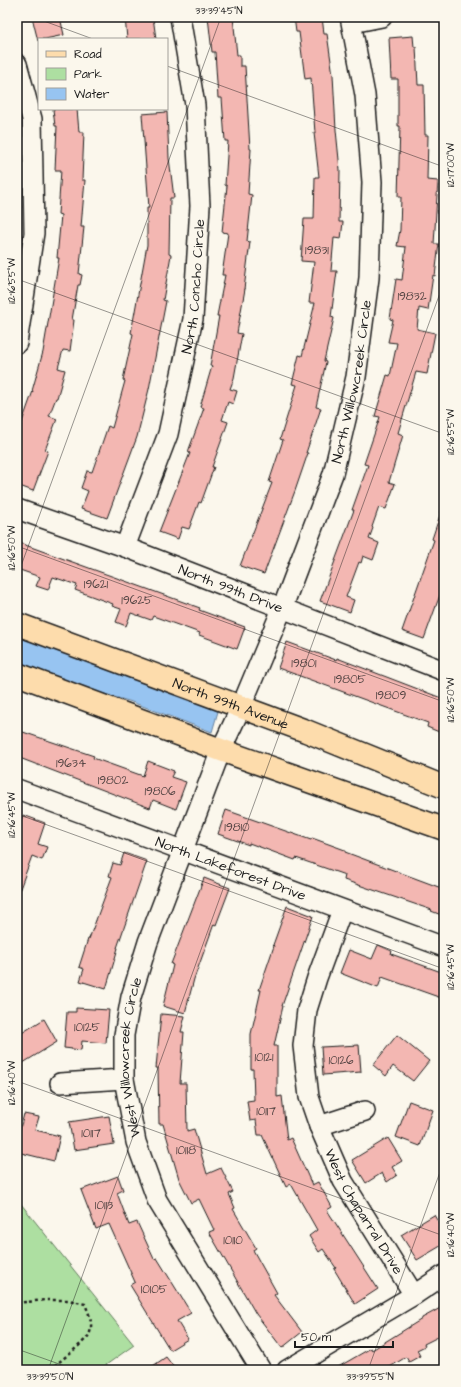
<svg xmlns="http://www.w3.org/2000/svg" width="461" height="1387" font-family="'Architects Daughter',sans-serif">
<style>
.green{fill:#addfa1;stroke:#647e5e}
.water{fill:#97c4f1;stroke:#66819c}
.building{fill:#f3b7b2;stroke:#1c1c1c}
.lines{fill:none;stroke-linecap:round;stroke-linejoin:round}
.minor-casing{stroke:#1c1c1c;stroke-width:22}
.major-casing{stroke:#1c1c1c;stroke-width:25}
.path{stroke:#1c1c1c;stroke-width:2.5;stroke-dasharray:3 3;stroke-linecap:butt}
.minor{stroke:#fbf7ec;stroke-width:19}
.major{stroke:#fddcac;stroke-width:22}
.ticks{fill:none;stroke:#1c1c1c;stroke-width:1;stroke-opacity:0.45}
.labels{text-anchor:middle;stroke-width:4;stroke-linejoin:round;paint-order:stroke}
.number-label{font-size:12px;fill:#524342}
.street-label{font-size:14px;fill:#1c1c1c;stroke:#fbf7ec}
.neatline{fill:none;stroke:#1c1c1c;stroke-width:1.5}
.ticks-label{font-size:10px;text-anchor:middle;fill:#1c1c1c}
</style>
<rect width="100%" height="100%" fill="#fbf7ec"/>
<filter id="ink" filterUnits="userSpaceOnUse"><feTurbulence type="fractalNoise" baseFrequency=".025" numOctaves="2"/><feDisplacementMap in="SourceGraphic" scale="8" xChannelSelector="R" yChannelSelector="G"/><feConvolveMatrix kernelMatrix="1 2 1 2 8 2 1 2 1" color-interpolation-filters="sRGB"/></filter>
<g filter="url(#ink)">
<polygon class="green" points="17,1199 134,1345 99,1370 17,1370"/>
<polygon class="water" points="17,634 219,708 212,732 129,701 76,687 17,665"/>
<g class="building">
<polygon points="32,17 60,17 64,35 45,39 39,39 38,41"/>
<polygon points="125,17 153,17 156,39 127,39"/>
<polygon points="208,17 233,17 237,55 240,55 240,66 245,66 250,149 251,149 248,194 252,195 247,241 250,242 244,289 245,289 237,333 242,334 234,378 230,389 237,391 233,404 228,402 222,420 228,422 212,467 214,467 201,503 199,502 189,529 182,527 178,539 159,532 190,453 188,452 204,408 200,407 212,366 210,366 219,316 217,316 225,275 222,275 228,233 222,232 227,186 225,185 228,141 225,141 222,98 218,98 215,52 212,52"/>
<polygon points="294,17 322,17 324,34 327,34 333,75 336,130 340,170 339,222 343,222 341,239 334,238 331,271 337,271 331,317 334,318 324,361 326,362 316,407 321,408 306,453 308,453 295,491 264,574 240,566 272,483 269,482 283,440 280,439 297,385 292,384 299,355 302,356 315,303 309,303 314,262 301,261 304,219 314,219 315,177 319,177 314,133 315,133 311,78 305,79 299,32 296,32"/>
<polygon points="413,36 414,47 416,47 418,85 424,85 425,135 428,135 427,180 438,181 434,244 439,244 435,276 433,275 428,310 419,308 417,329 435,333 427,374 416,372 398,433 403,435 389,482 395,484 386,509 379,507 372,527 373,528 369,539 379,543 373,560 363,556 361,563 359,562 346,597 354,600 350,612 320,601 354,510 352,510 368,465 364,464 380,417 375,416 387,375 390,376 397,343 388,342 393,320 390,319 396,279 402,280 406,247 397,246 400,230 401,197 398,197 400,126 398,126 398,79 391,79 389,38"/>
<polygon points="53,109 77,109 79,132 84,132 82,180 85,180 81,227 84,227 79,274 82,275 80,285 78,285 72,320 74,320 70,351 63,350 58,368 65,370 57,398 56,398 49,416 57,419 45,450 48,451 33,491 17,485 17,436 33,391 32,391 43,352 59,258 57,258 61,215 58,214 61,170 55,170 57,126 55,126"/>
<polygon points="167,112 169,158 174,198 170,198 169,254 171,255 163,300 166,301 149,389 137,437 107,518 81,509 88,491 81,488 87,471 92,472 108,426 112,428 125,381 123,380 133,334 131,333 147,245 147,208 149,208 142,114"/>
<polygon points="442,509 444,509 444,597 440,595 424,639 402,631 434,540 432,539"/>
<polygon points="17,542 200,608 199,610 245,627 237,649 199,635 200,633 153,616 151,620 131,613 126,626 116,622 121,609 112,606 113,604 75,590 77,585 53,577 48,590 36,586 40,577 17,569"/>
<polygon points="287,642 336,660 337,658 444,699 444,734 427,727 428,723 278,668"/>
<polygon points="17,730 94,756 93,758 143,776 148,761 174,771 171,777 186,782 176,809 153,800 150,808 17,757"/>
<polygon points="226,810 311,840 312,838 345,850 345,852 444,889 444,916 431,911 432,910 344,880 345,875 296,858 295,860 249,843 249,845 218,834"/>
<polygon points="23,815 45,823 38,844 47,847 42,860 32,856 18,894 17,894 17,831"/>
<polygon points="124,853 147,861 117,948 118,948 106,989 80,981 84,969 79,967 88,939 89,939 112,877 109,876 113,863 120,865"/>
<polygon points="204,878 230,888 216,925 214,924 194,979 185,1013 163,1006 173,965 171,964"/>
<polygon points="287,906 313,916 282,1006 283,1006 274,1046 277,1046 277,1097 282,1096 287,1140 291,1138 312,1185 318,1182 332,1207 327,1210 378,1289 355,1304 334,1269 336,1268 323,1249 319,1252 309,1236 317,1230 291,1184 286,1187 262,1135 258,1135 256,1120 250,1121 247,1101 254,1100 253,1069 251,1069 251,1034 261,990 259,990 274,946 273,945"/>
<polygon points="378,945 392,951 391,954 444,973 444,999 382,977 378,988 340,973 349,950 372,959"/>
<polygon points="76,1008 109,1010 106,1043 82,1041 81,1050 64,1048 67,1012 76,1012"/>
<polygon points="161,1014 185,1016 181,1032 184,1032 180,1083 186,1083 187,1131 194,1129 207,1174 221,1168 233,1192 229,1194 235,1208 233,1209 256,1248 253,1250 277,1293 274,1295 302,1332 282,1348 256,1314 209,1232 214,1230 199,1199 191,1203 179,1179 163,1124 159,1124 158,1068 156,1068"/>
<polygon points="44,1019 57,1042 23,1063 17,1053 17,1036"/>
<polygon points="397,1035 429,1061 413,1081 393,1066 386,1076 373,1065"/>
<polygon points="359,1045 361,1072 323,1075 321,1047"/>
<polygon points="409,1101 433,1110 420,1146 396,1137"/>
<polygon points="24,1114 39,1117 35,1130 60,1136 54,1161 17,1152 17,1140"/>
<polygon points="109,1116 114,1144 74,1150 69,1122"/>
<polygon points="388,1138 402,1161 392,1167 397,1175 387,1182 382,1173 366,1183 352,1160"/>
<polygon points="118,1176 123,1190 117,1193 129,1225 137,1222 154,1259 157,1258 191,1313 177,1321 188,1339 170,1350 130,1285 135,1282 109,1224 96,1229 81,1190"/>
<polygon points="434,1215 444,1232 444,1244 417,1260 401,1235"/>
<polygon points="444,1306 444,1334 424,1344 425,1346 417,1350 420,1356 409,1362 406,1357 385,1370 333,1370 371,1348 372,1350 422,1319 422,1318"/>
<polygon points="166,1357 176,1370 147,1370"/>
</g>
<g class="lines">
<g class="minor-casing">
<g id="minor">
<polyline points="352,23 382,17"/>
<polyline points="17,64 32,119 34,233 17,343"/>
<path id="s1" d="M17,509L125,547L444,671"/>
<path id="s2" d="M125,547L168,434L193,319L200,206L195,105L180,17"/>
<path id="s3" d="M17,789L444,947"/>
<path id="s4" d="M342,910L317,978L307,1010L303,1046L309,1097L319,1126L343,1181L414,1295"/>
<polyline points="60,1083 124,1079"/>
<polyline points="319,1126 365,1111"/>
<path id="s5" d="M261,1370L157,1200L136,1142L124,1079V1035L131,997L148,942L221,750L241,707L282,609L333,474L356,377L369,278L372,182L365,95L350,17"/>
<polyline points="287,1370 414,1295 444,1275"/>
</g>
</g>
<g class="major-casing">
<g id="major">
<path id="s6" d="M17,624L306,731L444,787"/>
<polyline points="17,674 221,750 444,829"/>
</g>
</g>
<path class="path" d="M17,1303L45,1300H69L85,1304C89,1314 94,1324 89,1335C87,1340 55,1366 48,1370"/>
<use href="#minor" class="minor"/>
<use href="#major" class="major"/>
</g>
</g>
<path class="ticks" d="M33,17L93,39M167,66L444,167M17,279L444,434M17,546L444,702M17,577L221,17M17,814L444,969M17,1081L444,1236M17,1349L76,1370M48,1370L444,282M368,1370L444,1161"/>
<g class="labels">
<g class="number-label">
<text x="317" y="254">19831</text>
<text x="412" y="300">19832</text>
<text x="96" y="588">19621</text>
<text x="137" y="604">19625</text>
<text x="304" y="667">19801</text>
<text x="350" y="683">19805</text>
<text x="391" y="699">19809</text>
<text x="71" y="767">19634</text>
<text x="113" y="784">19802</text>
<text x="160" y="795">19806</text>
<text x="237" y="831">19810</text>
<text x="87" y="1031">10125</text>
<text x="264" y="1061">10121</text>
<text x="341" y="1064">10126</text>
<text x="266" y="1115">10117</text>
<text x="91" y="1137">10117</text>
<text x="186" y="1154">10118</text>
<text x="104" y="1209">10113</text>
<text x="233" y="1244">10110</text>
<text x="154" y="1293">10105</text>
</g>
<g class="street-label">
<text dy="5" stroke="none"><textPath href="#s2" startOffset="271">North Concho Circle</textPath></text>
<text dy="5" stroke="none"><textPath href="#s5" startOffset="1063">North Willowcreek Circle</textPath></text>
<text dy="5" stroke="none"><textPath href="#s1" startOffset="228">North 99th Drive</textPath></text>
<text dy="5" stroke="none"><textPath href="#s6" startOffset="228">North 99th Avenue</textPath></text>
<text dy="5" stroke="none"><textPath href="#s3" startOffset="228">North Lakeforest Drive</textPath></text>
<text dy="5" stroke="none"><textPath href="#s5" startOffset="347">West Willowcreek Circle</textPath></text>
<text dy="5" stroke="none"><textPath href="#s4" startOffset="321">West Chaparral Drive</textPath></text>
</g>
</g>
<rect width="461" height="1387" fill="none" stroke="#fbf7ec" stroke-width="44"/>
<rect x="38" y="38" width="130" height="72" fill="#fbf7ec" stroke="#a29f99"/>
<rect x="46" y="51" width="20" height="6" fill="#fddcac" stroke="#a29f99"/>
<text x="74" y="58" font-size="12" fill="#1c1c1c">Road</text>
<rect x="46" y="68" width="20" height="12" fill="#addfa1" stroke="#a29f99"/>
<text x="74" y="78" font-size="12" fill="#1c1c1c">Park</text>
<rect x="46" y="88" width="20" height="12" fill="#97c4f1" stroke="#a29f99"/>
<text x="74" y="98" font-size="12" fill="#1c1c1c">Water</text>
<path d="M295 1341v6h98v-6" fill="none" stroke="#1c1c1c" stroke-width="2"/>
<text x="301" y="1341" font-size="12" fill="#1c1c1c" stroke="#fbf7ec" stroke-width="3" paint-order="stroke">50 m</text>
<rect x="22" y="22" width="417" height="1343" class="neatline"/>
<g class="ticks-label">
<text x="219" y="14">33°39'45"N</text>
<text transform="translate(450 165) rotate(-90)" y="4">112°17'00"W</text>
<text transform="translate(11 281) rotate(-90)" y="4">112°16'55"W</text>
<text transform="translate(450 432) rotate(-90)" y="4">112°16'55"W</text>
<text transform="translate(11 548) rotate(-90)" y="4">112°16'50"W</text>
<text transform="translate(450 700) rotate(-90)" y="4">112°16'50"W</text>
<text transform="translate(11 815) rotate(-90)" y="4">112°16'45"W</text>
<text transform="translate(450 967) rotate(-90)" y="4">112°16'45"W</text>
<text transform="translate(11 1083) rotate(-90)" y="4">112°16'40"W</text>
<text transform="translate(450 1235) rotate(-90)" y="4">112°16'40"W</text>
<text x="50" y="1380">33°39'50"N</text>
<text x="370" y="1380">33°39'55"N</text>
</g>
</svg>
